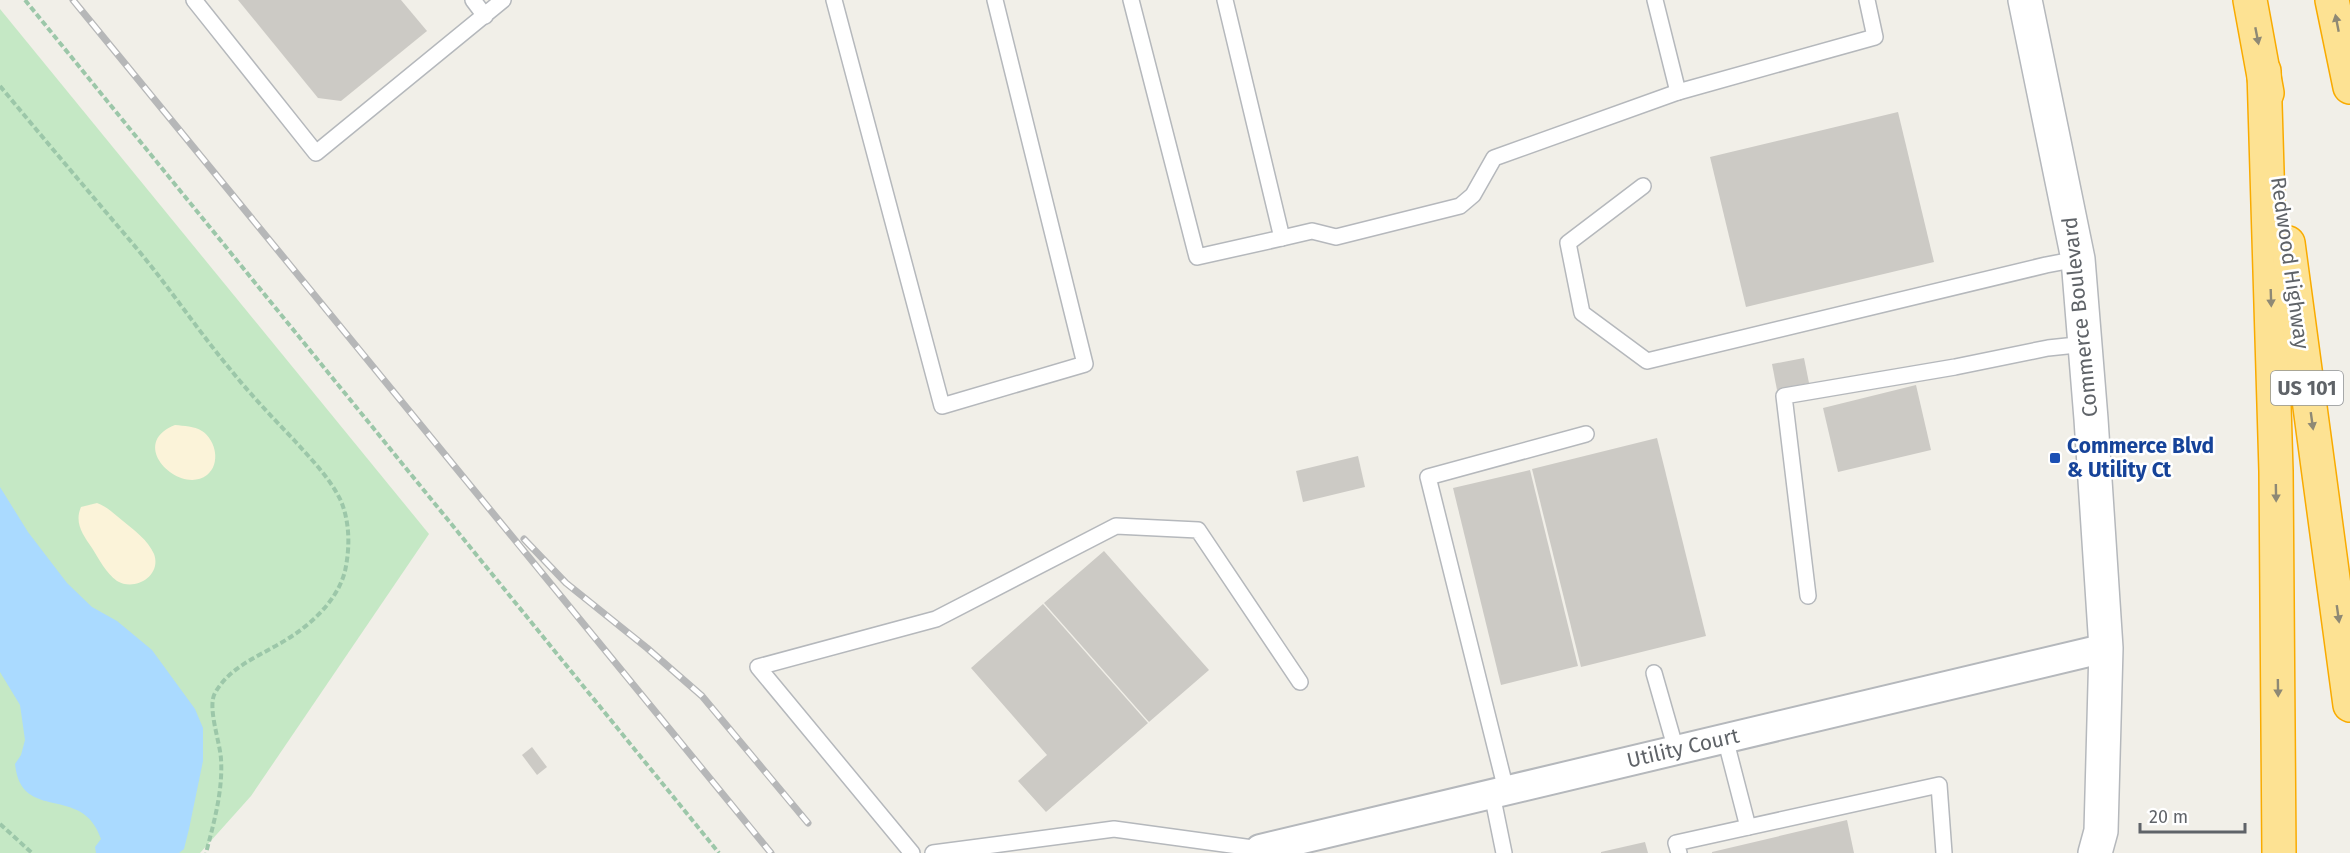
<svg xmlns="http://www.w3.org/2000/svg" width="2350" height="853" font-family="'Fira Sans',sans-serif">
<style>
.green{fill:#c5e8c5}
.sand{fill:#fbf3d9}
.water{fill:#aadaff}
.building{fill:#cccac5}
.lines{fill:none;stroke-linecap:round;stroke-linejoin:round}
.service-casing{stroke:#b5b8bc;stroke-width:18}
.minor-casing{stroke:#b5b8bc;stroke-width:32}
.tertiary-casing{stroke:#b5b8bc;stroke-width:36}
.motorway-casing{stroke:#f9ab00;stroke-width:36}
.path{stroke:#9cc7a9;stroke-width:4;stroke-dasharray:6 3;stroke-linecap:butt}
.service{stroke:#fff;stroke-width:15}
.minor{stroke:#fff;stroke-width:28}
.tertiary{stroke:#fff;stroke-width:33}
.motorway{stroke:#fde293;stroke-width:33}
.rail-casing{stroke:#b6b7b8;stroke-width:7}
.rail{stroke:#fff;stroke-width:4.5;stroke-dasharray:14;stroke-linecap:butt}
.oneway{fill:#8e8975}
.transit-dot{fill:#1a4fb4;stroke:#fff;stroke-width:2}
.labels{text-anchor:middle;stroke-width:5;stroke-linejoin:round;paint-order:stroke}
.shield{fill:#fff;stroke:#8f9295;stroke-width:1.5}
.shield-label{font-size:20px;font-weight:bold;fill:#5f6368}
.street-label{font-size:21px;fill:#5f6368;stroke:#fff}
.transit-label{font-size:21px;font-weight:bold;fill:#164399;stroke:#fff;text-anchor:start}
</style>
<rect width="100%" height="100%" fill="#f1efe8"/>
<polygon class="green" points="0,9 429,534 251,796 200,853 0,853"/>
<g class="sand">
<path d="M175,425C184,426 194,426 202,431C216,440 221,464 207,475C180,496 126,444 175,425Z"/>
<path d="M97,503C108,507 114,514 123,521C134,530 148,540 154,554C162,576 135,592 117,581C106,573 99,559 92,548C83,535 74,523 81,507Z"/>
</g>
<path class="water" d="M0,487L28,532L67,583L92,607L117,621L152,650L195,709L203,728V761L189,829L184,849L179,853H96L95,847L101,839C83,783 21,824 15,764L21,755L25,740L20,705L0,672Z"/>
<g class="building">
<polygon points="238,0 401,0 427,31 341,101 318,98"/>
<polygon points="1898,112 1934,262 1746,307 1710,157"/>
<polygon points="1804,358 1809,383 1777,390 1772,364"/>
<polygon points="1916,385 1931,450 1838,472 1823,408"/>
<polygon points="1657,438 1706,636 1581,667 1532,469"/>
<polygon points="1358,456 1365,487 1303,502 1296,471"/>
<polygon points="1530,470 1578,666 1501,685 1453,488"/>
<polygon points="1104,551 1209,670 1149,722 1044,603"/>
<polygon points="1043,604 1148,723 1046,812 1018,781 1047,755 971,668"/>
<polygon points="532,747 547,767 537,775 522,755"/>
<polygon points="1847,820 1854,853 1712,853 1712,852"/>
<polygon points="1645,842 1648,853 1601,853 1601,852"/>
</g>
<g class="lines">
<g class="service-casing">
<g id="service">
<polyline points="194,0 316,153 503,0"/>
<polyline points="473,0 485,16"/>
<polyline points="834,0 942,406 1085,364 995,0"/>
<polyline points="1131,0 1197,257 1282,238 1225,0"/>
<polyline points="1655,0 1678,92 1875,37 1867,0"/>
<polyline points="1643,186 1568,243 1582,313 1647,361 2046,265 2078,259"/>
<polyline points="1282,238 1312,231 1336,237 1460,206 1473,195 1494,158 1678,92"/>
<polyline points="1808,596 1784,396 1955,367 2048,348 2086,344"/>
<polyline points="1654,673 1676,750"/>
<polyline points="1725,738 1748,827"/>
<polyline points="1506,790 1428,477 1586,434"/>
<polyline points="1492,794 1504,853"/>
<polyline points="912,853 758,667 936,619 1116,526 1198,530 1300,682"/>
<polyline points="933,853 1114,829 1260,849 1258,853"/>
<polyline points="1679,853 1676,843 1939,785 1944,853"/>
</g>
</g>
<g class="minor-casing">
<polyline id="minor" points="1260,849 2106,648"/>
</g>
<g class="tertiary-casing">
<polyline id="tertiary" points="2025,0 2078,259 2091,419 2106,648 2101,831 2095,853"/>
</g>
<g class="motorway-casing">
<g id="motorway">
<polyline points="2250,0 2267,93"/>
<polyline points="2332,0 2350,87"/>
<polyline points="2264,71 2276,471 2279,853"/>
<polyline points="2288,243 2350,705"/>
</g>
</g>
<g class="path">
<polyline points="25,0 719,853"/>
<path d="M0,86C44,139 88,191 133,244C167,284 196,328 230,369C250,394 272,417 294,440C311,459 330,478 341,501C350,523 350,548 345,571C337,603 306,629 279,644C255,658 229,668 215,693C207,707 220,742 221,759C223,791 214,822 206,853"/>
<polyline points="0,824 32,853"/>
</g>
<use href="#service" class="service"/>
<use href="#minor" class="minor"/>
<use href="#tertiary" class="tertiary"/>
<use href="#motorway" class="motorway"/>
<g class="rail-casing">
<g id="rail">
<polyline points="73,0 771,853"/>
<polyline points="524,539 566,583 647,648 702,696 808,823"/>
</g>
</g>
<use href="#rail" class="rail"/>
</g>
<defs><path id="oneway-solid" d="M-6-.8H1V-3.2L6.5 0L1 3.2V.8H-6Z" transform="scale(1.5)"/></defs>
<g class="oneway">
<use href="#oneway-solid" transform="translate(2337 23) rotate(-101)"/>
<use href="#oneway-solid" transform="translate(2257 36) rotate(79)"/>
<use href="#oneway-solid" transform="translate(2271 298) rotate(88)"/>
<use href="#oneway-solid" transform="translate(2312 421) rotate(82)"/>
<use href="#oneway-solid" transform="translate(2276 493) rotate(89)"/>
<use href="#oneway-solid" transform="translate(2338 614) rotate(82)"/>
<use href="#oneway-solid" transform="translate(2278 688) rotate(89)"/>
</g>
<rect class="transit-dot" x="2049" y="452" width="12" height="12" rx="3"/>
<g class="labels">
<rect class="shield" x="2271" y="371" width="72" height="34" rx="4.5"/>
<g class="shield-label">
<text x="2307" y="395">US 101</text>
</g>
<g class="street-label">
<text transform="translate(2290 263) rotate(82)" y="7">Redwood Highway</text>
<text transform="translate(2080 317) rotate(-96)" y="7">Commerce Boulevard</text>
<text transform="translate(1683 748) rotate(-13)" y="7">Utility Court</text>
</g>
<g class="transit-label">
<text x="2067" y="453">Commerce Blvd<tspan x="2067" dy="24">&amp; Utility Ct</tspan></text>
</g>
</g>
<path d="M2140 823v9h105v-9" fill="none" stroke="#5f6368" stroke-width="3"/>
<text x="2149" y="823" font-size="18" fill="#5f6368" stroke="#ffffff" stroke-width="4.5" paint-order="stroke">20 m</text>
</svg>
